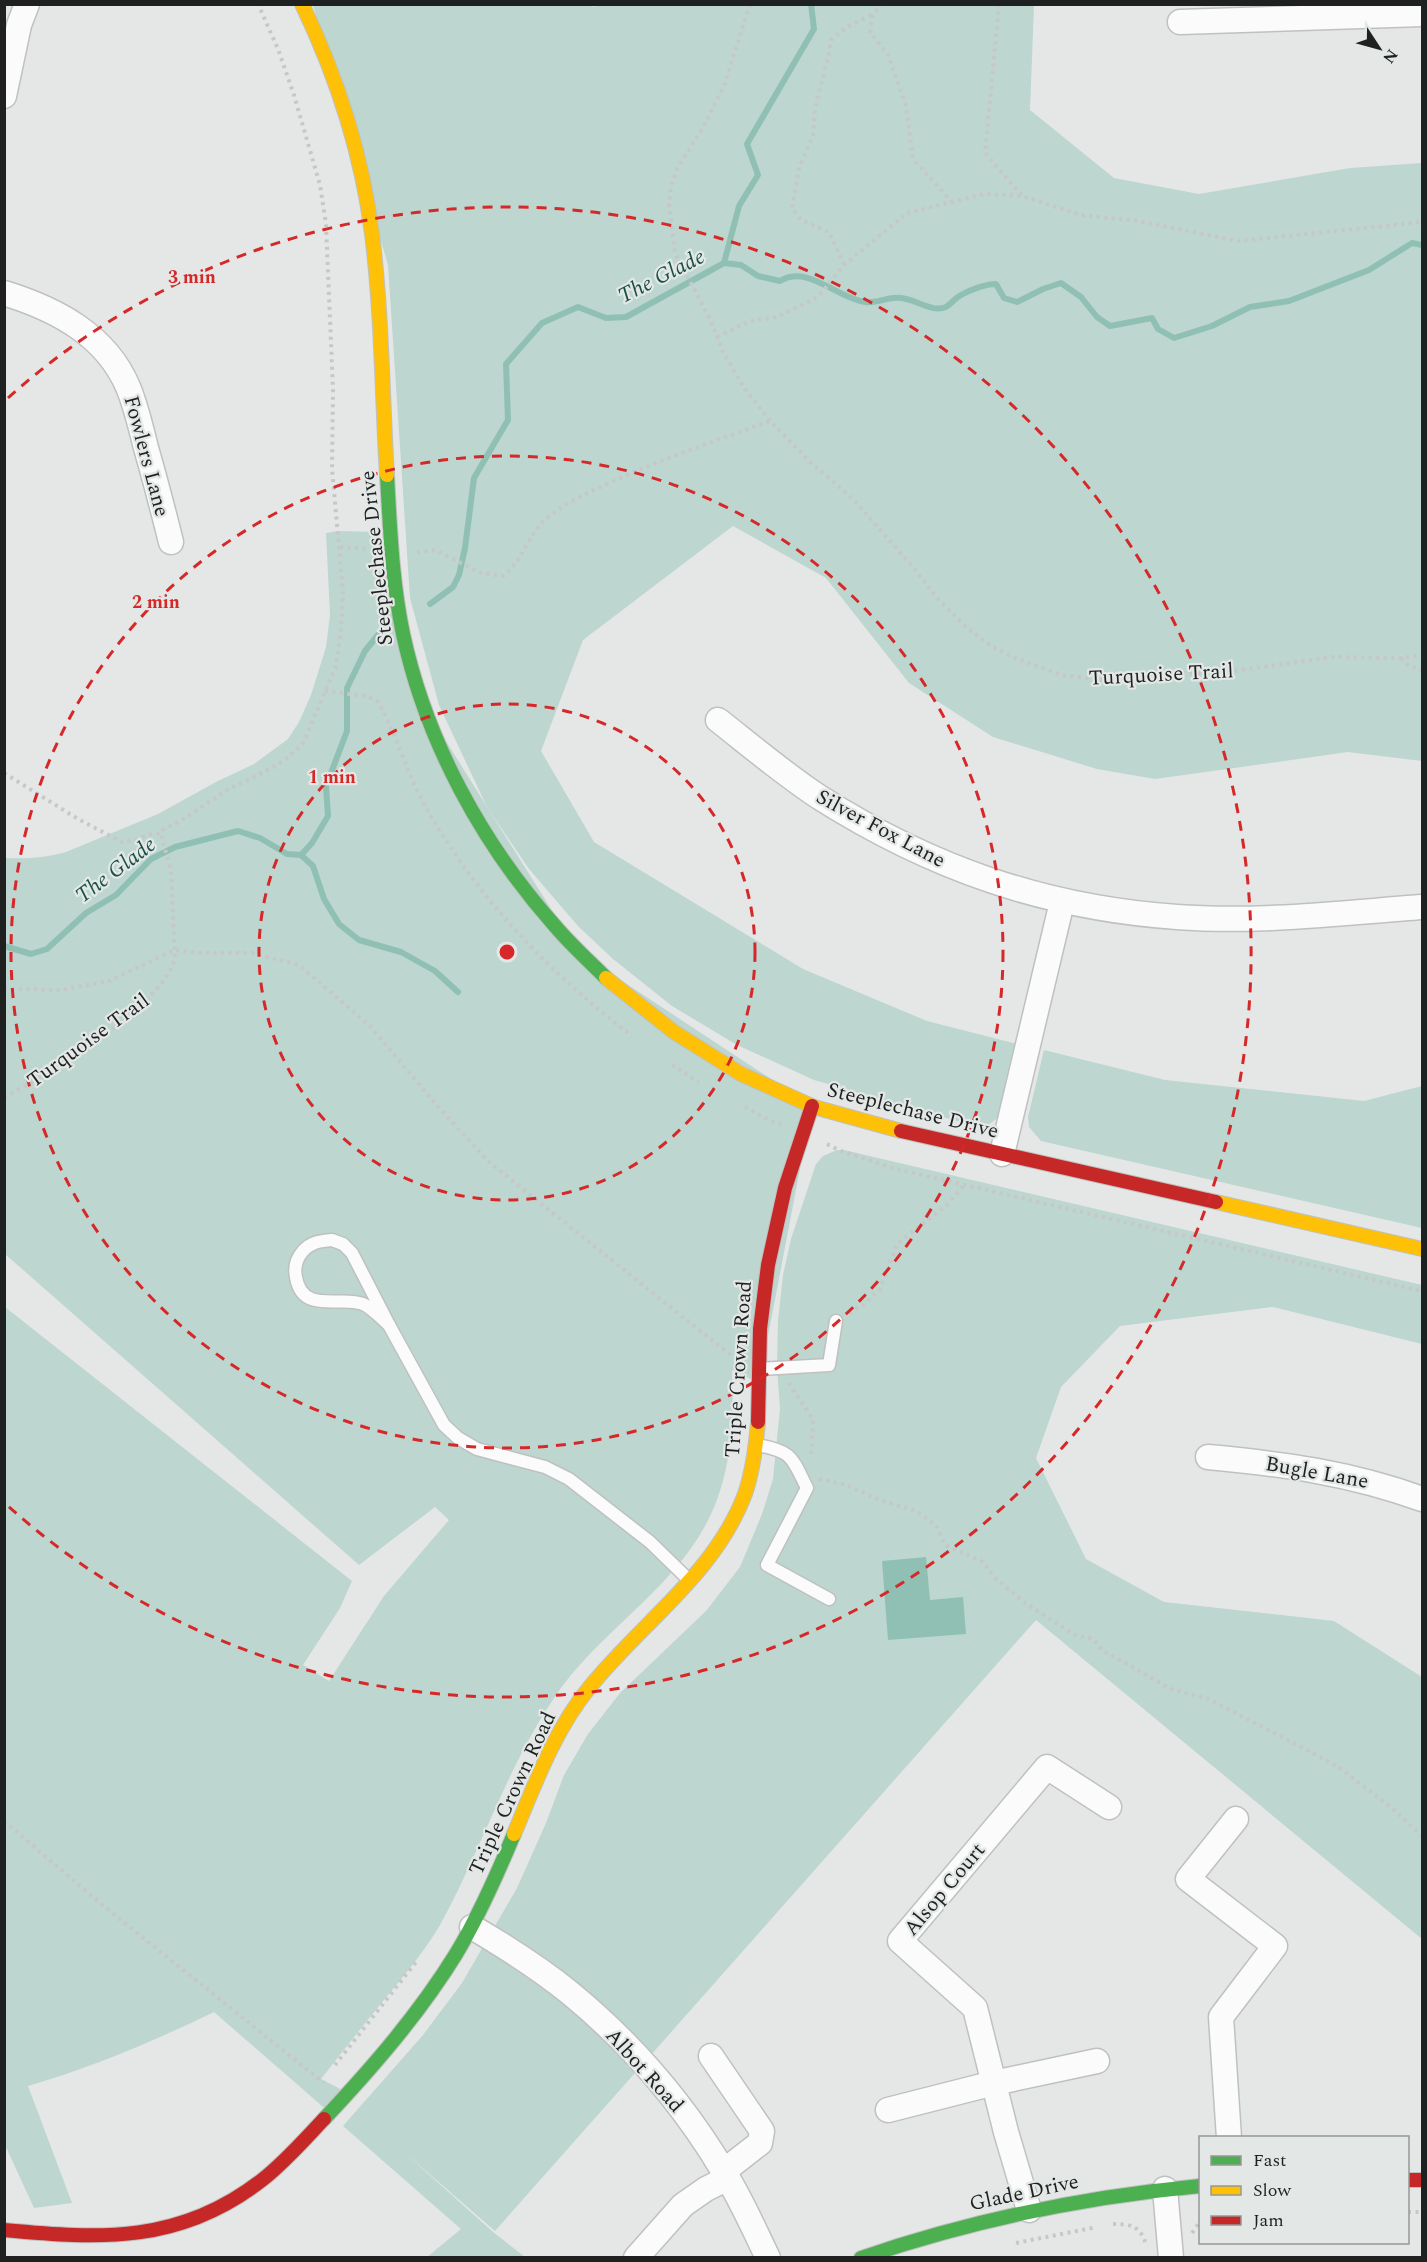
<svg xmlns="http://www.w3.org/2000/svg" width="1427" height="2262" font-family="Spectral,serif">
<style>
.green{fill:#bdd6d0}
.water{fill:#90c0b4}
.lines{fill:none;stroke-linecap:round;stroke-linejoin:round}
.stream{stroke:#90c0b4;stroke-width:6}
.lane-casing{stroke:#bfc1c0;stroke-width:15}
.street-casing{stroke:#bfc1c0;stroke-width:27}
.fast-casing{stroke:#bfc1c0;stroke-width:16}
.slow-casing{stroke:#bfc1c0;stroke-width:16}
.jam-casing{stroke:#bfc1c0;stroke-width:16}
.path{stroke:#c7c7c7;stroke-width:4;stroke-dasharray:3 4.5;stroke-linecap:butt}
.lane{stroke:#fbfbfb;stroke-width:12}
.street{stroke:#fbfbfb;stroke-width:24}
.fast{stroke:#4caf50;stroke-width:14}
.slow{stroke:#ffc107;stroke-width:14}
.jam{stroke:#c62828;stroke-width:14}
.ring{fill:none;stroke:#d62828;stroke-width:3;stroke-dasharray:10 8}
.labels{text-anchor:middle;stroke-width:4.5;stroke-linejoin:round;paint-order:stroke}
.street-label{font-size:21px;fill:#1f2120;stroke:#e3e8e6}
.water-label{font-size:22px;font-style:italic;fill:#195146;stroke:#e3e8e6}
.centre{fill:#d62828;stroke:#e3e8e6;stroke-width:3}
.ring-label{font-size:18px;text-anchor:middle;font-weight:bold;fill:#d62828;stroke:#e3e8e6;stroke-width:4.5;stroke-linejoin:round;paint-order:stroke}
</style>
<rect width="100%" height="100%" fill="#e4e7e6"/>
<g class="green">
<polygon points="588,4 594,7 597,4 1034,5 1030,110 1114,178 1199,194 1350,168 1422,163 1422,761 1348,752 1155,779 1097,769 993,737 909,683 826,578 733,526 583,640 541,751 594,842 803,969 927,1021 1017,1044 999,1117 988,1125 974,1126 814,1080 737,1045 672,1006 613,959 578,926 529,869 487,807 439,705 410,598 388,265 313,5"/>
<path d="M338,531L378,532L424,706L578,952L812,1106L759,1383L732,1370C734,1418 732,1467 712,1512C678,1588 599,1630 554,1698C506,1769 481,1851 440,1925C424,1952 403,1977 383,2001C362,2027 341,2053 321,2079L348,2093L330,2113L214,2012C154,2041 93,2067 28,2086L72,2203L34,2208L5,2145V1307L352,1581L340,1608L303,1665L329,1681L384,1596L449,1520L435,1507L359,1565L5,1254V858C26,859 45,858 66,852L158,814L216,782L254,764L288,739L299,722L311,695L326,647L330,615L326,533Z"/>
<polygon points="1044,1050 1165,1080 1364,1101 1422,1086 1422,1228 1041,1141 1029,1127 1028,1117"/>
<polygon points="837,1150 844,1150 1422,1285 1422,1344 1273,1307 1120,1326 1061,1387 1036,1458 1086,1559 1164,1602 1334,1621 1422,1677 1422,1939 1036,1620 495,2231 404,2152 493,2232 525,2257 427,2257 461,2229 343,2126 423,2035 462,1983 517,1888 546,1823 564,1775 588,1734 620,1693 706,1611 740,1567 762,1514 773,1479 780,1409 777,1368 778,1321 783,1275 791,1239 816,1164 823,1156"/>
</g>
<polygon class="water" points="926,1557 930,1600 963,1597 966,1634 888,1640 882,1561"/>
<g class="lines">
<g class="stream">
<path d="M724,263L741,265L758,276L780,281C808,264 836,298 865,302C875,304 890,296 901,298C915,299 932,313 946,307C951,304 955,298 961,295C970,290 985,284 996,284L1004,298L1017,302L1043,289L1061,283L1081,297L1097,317L1110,326L1152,318L1158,329L1174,338L1212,326L1250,307L1289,301L1369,270L1412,243L1422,245"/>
<polyline points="430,604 453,587 459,575 465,548 474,478 508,420 506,364 542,323 578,307 606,318 626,317 724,263 739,206 758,175 747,144 814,29 811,4"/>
<polyline points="301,855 312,843 328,816 326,786 347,731 347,688 365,651 378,635"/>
<polyline points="301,855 313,866 324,899 339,924 359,940 401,952 435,971 458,992"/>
<polyline points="4,946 31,954 47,949 86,913 116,895 151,859 175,847 238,831 260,838 287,854 301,855"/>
</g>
<g class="lane-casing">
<g id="lane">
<path d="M332,1240L343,1244L352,1253L389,1325C381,1318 372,1308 363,1304C341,1295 302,1315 296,1277C294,1268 296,1259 303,1251C311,1242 320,1241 332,1240Z"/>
<polyline points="389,1325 444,1425 458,1438 477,1449 545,1467 569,1479 650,1542 689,1580"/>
<polyline points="760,1369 829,1365 836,1321"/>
<path d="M757,1445C793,1451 792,1458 807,1488L767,1565L829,1599"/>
</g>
</g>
<g class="street-casing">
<g id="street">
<polyline points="1180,22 1422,14"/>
<polyline points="4,96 19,25 27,4"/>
<path d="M4,293C56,309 106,335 128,387C136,406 141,428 146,448C155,479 163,510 171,542"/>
<path d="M718,720C751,746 784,774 819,797C931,868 1045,908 1177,917C1259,923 1341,913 1422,907"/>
<polyline points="1002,1154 1062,902"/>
<path d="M1208,1457C1284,1464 1350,1473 1422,1499"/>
<path d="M472,1927C506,1947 539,1968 570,1993C631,2043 684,2105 724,2172C741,2199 754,2229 768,2258"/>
<polyline points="711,2056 762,2131 760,2143 724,2171"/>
<polyline points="888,2110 994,2083 1097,2061"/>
<polyline points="1229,2138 1221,2017 1275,1946 1188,1879 1236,1819"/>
<polyline points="1165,2189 1171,2258"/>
<polyline points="1029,2210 1006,2132 975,2008 900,1941 1047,1767 1109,1807"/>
<polyline points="636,2258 683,2205 706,2189 728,2178"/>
</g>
</g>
<g class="fast-casing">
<g id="fast">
<path d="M387,475C390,528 392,582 403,634C426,741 482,844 555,926C571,945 589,961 606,978"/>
<path d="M324,2119C372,2068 419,2014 456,1954C479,1916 497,1875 514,1834"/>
<path d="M861,2258C972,2220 1084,2197 1200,2186"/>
</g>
</g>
<g class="slow-casing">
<g id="slow">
<path d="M302,4C337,77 362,154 372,234C382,313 382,395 387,475"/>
<polyline points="606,978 674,1032 741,1074 814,1107 901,1131"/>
<polyline points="1216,1202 1422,1249"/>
<path d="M514,1834C535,1784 554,1731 589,1688C641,1623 715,1574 745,1494C753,1471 756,1446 758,1422"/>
</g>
</g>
<g class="jam-casing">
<g id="jam">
<polyline points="901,1131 1216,1202"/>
<polyline points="758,1422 760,1329 768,1265 785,1188 812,1106"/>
<polyline points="1408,2180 1422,2180"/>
<path d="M4,2230C101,2239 180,2244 262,2180C285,2162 304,2140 324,2119"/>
</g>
</g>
<g class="path">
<polyline points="750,4 725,83 706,122 677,169 671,186 669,204 675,253 710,319 723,352 745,389 770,421 810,462 852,498 913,567 936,597 967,628 991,646 1015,658 1062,675 1105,680 1166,673 1219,673 1334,657 1401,658 1422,655"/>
<polyline points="883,4 873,14 870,32 888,55 906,106 913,159 952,202"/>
<polyline points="999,4 985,153 1022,196"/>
<polyline points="844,265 829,232 801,220 792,209 799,168 813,136 815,108 828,58 831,40 847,27 873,14"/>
<polyline points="717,337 750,321 777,317 814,299 823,291 844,265 907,213 984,194 1022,196 1081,215 1138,221 1238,241 1422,222"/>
<polyline points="340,547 368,549"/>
<path d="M417,552L435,550L481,573L503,576C523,561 528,534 547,518C565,503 587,493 607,484C660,459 716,441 770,421"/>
<polyline points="1401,658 1408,665 1422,671"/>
<path d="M325,691L367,696L378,702C395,731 405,767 421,798C472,893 547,971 632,1036"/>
<polyline points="4,773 78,819 122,842 135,840 151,834 162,833"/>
<polyline points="4,989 61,990 109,981 175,950 200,953 252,953 299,965 370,1026 439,1108 489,1162 733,1357"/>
<polyline points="672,1065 699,1082"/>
<path d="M4,1097C46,1076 167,1003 175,957L171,871L162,838L163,830L182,820L229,789L274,767L286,759L303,743L336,666L341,629L343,592L332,469L333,390L326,224L320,185L294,95L278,49L258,4"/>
<polyline points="745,1107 768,1120 781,1124"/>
<polyline points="827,1144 841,1151 896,1169 1422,1291"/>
<polyline points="849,1313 863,1305 880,1289 897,1244 947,1205 965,1184"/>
<polyline points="789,1383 813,1420 811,1458"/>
<polyline points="819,1479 846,1485 877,1499 916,1511 936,1525 945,1545 983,1562 994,1577 1025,1603 1075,1635 1093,1639 1102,1650 1171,1689 1209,1699 1337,1766 1391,1807 1422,1836"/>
<polyline points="4,1821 106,1908 324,2083"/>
<polyline points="335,2065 416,1962"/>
<polyline points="1408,2212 1422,2212"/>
<path d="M1113,2224C1131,2224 1140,2226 1146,2244"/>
<polyline points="1192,2233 1200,2222"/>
<polyline points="1016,2243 1097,2227"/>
</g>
<use href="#lane" class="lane"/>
<use href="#street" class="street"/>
<use href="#fast" class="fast"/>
<use href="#slow" class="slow"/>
<use href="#jam" class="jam"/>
</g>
<g class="ring">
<circle cx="507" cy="952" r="248"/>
<circle cx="507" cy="952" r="496"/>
<path d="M8 398A745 745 0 1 1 8 1506"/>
</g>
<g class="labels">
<g class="street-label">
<text transform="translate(147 456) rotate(75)" y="7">Fowlers Lane</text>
<text transform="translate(376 558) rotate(-96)" y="7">Steeplechase Drive</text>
<text transform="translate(1161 674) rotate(-3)" y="7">Turquoise Trail</text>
<text transform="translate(881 828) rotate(28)" y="7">Silver Fox Lane</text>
<text transform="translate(88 1040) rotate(-36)" y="7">Turquoise Trail</text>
<text transform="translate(913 1110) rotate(14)" y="7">Steeplechase Drive</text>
<text transform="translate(738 1369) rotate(-86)" y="7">Triple Crown Road</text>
<text transform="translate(1317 1472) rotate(10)" y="7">Bugle Lane</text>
<text transform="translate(512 1793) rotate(-65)" y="7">Triple Crown Road</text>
<text transform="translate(944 1889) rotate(-50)" y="7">Alsop Court</text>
<text transform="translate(645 2070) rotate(48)" y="7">Albot Road</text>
<text transform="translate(1024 2192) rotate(-12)" y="7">Glade Drive</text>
</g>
<g class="water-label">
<text transform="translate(661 275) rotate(-27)" y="8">The Glade</text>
<text transform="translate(115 869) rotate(-37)" y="8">The Glade</text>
</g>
</g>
<circle cx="507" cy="952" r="9" class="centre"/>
<g class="ring-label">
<text x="192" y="283">3 min</text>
<text x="156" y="608">2 min</text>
<text x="332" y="783">1 min</text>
</g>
<rect width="1427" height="2262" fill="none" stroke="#1f2120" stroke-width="12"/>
<rect x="1199" y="2136" width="210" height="108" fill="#e3e8e6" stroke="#959897" stroke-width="1.5"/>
<rect x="1211" y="2156" width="30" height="9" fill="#4caf50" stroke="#959897" stroke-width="1.5"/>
<text x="1253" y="2166" font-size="18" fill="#1f2120">Fast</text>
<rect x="1211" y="2186" width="30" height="9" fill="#ffc107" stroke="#959897" stroke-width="1.5"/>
<text x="1253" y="2196" font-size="18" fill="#1f2120">Slow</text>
<rect x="1211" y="2216" width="30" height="9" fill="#c62828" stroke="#959897" stroke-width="1.5"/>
<text x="1253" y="2226" font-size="18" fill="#1f2120">Jam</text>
<g transform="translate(1379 48) rotate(126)" stroke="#e3e8e6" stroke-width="4.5" paint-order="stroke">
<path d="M0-4.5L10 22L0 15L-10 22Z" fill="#1f2120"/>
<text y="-9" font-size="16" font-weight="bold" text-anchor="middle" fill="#1f2120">N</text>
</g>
</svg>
